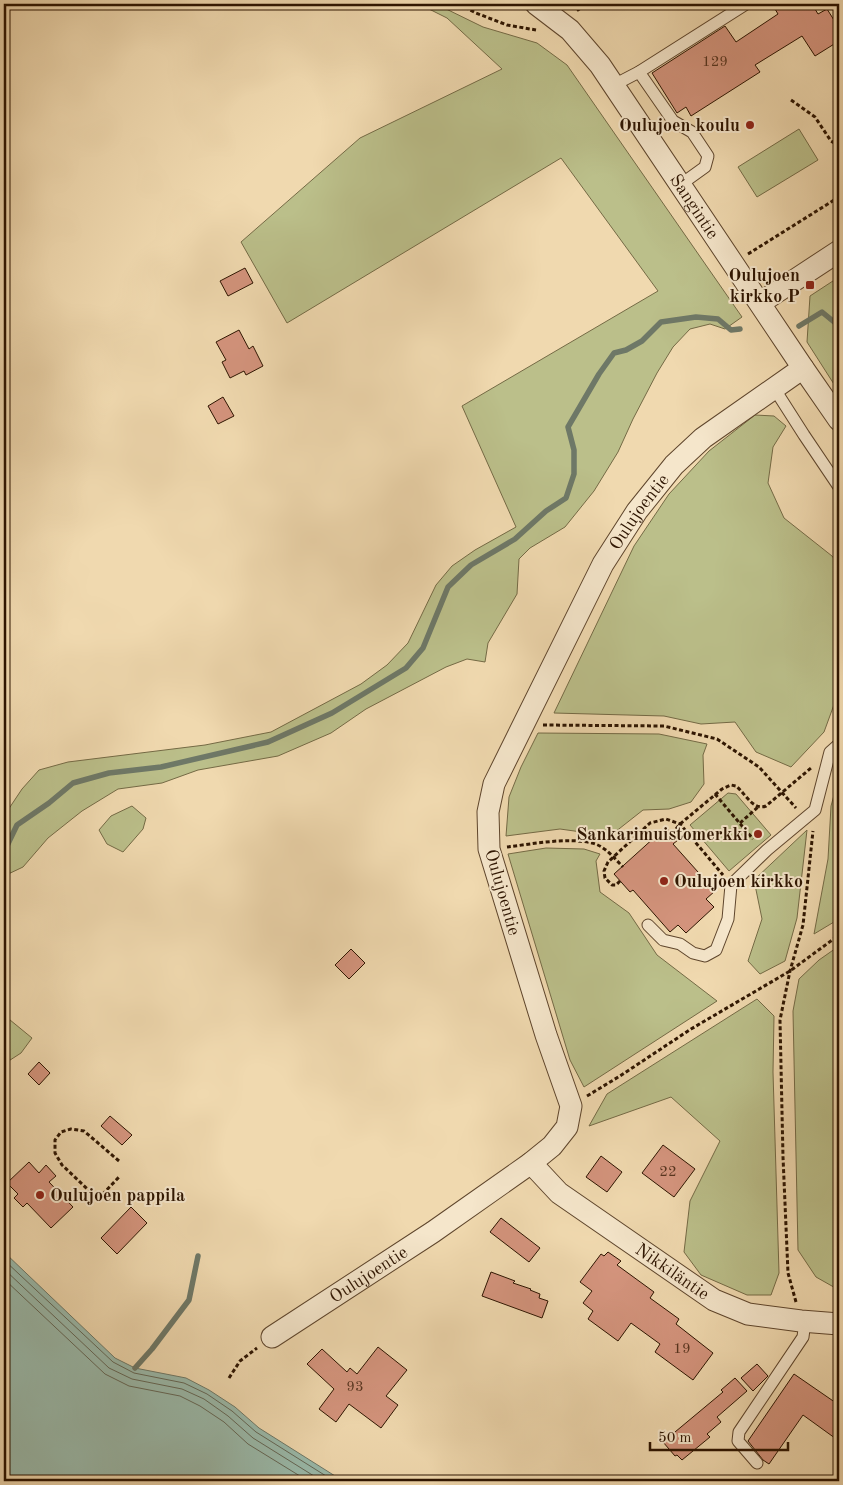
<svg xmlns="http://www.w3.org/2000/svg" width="843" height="1485" font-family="'Old Standard TT',serif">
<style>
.green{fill:#bbbf8a;stroke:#746a45}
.water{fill:#9abaab;stroke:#6e7867}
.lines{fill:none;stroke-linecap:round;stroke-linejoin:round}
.shore{stroke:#646756;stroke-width:1}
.stream{stroke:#6e7867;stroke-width:5.5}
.building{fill:#d4947d;stroke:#2d1400}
.service-casing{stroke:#5e452c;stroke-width:13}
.minor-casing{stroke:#5e452c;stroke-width:23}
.path{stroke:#2d1400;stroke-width:3;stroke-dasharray:4 2.5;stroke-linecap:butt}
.service{stroke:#f5e6cb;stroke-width:11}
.minor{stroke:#f5e6cb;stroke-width:21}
.poi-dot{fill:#8f2418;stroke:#f5e6cb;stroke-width:2}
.labels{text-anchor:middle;stroke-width:4;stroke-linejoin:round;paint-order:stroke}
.number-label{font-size:15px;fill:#57341f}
.poi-label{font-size:18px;font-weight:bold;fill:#2d1400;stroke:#f5e6cb;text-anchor:end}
.street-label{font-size:18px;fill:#2d1400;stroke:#f5e6cb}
</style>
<rect width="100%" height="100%" fill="#f0d9af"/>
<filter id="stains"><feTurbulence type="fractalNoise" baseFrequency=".004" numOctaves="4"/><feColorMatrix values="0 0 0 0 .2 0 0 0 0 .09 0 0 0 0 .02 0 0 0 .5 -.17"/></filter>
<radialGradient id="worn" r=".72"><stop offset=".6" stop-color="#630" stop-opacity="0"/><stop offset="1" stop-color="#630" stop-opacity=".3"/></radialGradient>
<g class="green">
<polygon points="419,4 436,4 483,27 537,43 567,65 742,317 725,329 710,324 690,329 673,347 657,373 633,419 618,452 594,491 565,527 530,548 519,559 517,594 488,643 485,662 467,659 446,667 366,709 331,733 278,756 198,770 162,783 118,789 82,811 48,838 23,867 4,876 4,816 22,789 39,770 68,762 205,745 271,732 361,684 387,665 408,643 436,585 452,566 475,550 516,527 462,406 658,291 561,158 287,323 241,242 360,138 502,69 447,18"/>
<polygon points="799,129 818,160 757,197 738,167"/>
<polygon points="839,277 839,392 807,342 810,296"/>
<polygon points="755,415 774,416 786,426 773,447 768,483 784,518 832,556 839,565 839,691 824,732 791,767 756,752 735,722 701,724 664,716 554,713 634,546 669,494 709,451"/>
<polygon points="538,733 659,734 707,744 703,755 704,784 691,802 669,809 643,810 610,836 560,829 506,836 509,797 521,767"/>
<polygon points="839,777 839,919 814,934 828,859 831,806"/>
<polygon points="728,793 736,794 771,835 729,871 690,825"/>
<polygon points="132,806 146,818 143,829 123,852 107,844 99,830 111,816"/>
<polygon points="807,830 797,918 785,961 760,974 748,961 762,919 754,880"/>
<polygon points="546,848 584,849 600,854 596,861 600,892 629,913 657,955 717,1001 584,1087 570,1060 508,854"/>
<polygon points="839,946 839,1290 816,1277 798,1250 793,1011 799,979 819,960"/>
<polygon points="757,999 774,1016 773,1072 779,1273 771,1295 747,1295 701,1275 684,1252 690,1201 720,1141 671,1097 589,1126 607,1094"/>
<polygon points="4,1015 32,1038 21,1053 4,1064"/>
</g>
<polygon class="water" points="4,1252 115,1358 135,1368 186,1378 209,1390 235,1407 259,1428 343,1481 4,1481"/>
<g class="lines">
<g class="shore">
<polyline points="4,1260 113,1362 134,1373 184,1383 207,1394 232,1411 256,1432 334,1481"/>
<polyline points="4,1269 109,1368 132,1379 182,1389 204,1399 228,1416 253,1438 322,1481"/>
<polyline points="4,1279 105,1374 129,1386 180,1396 200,1406 224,1422 248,1444 308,1481"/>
</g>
<g class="stream">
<polyline points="799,326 822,312 839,326"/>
<polyline points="4,852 17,825 49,803 73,783 109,773 161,767 268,742 332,713 406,668 423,648 448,587 471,565 515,539 546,511 566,498 574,474 574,450 568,427 599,374 614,353 626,350 642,341 661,322 696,317 718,319 731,330 740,329"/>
<polyline points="135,1368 152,1349 189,1300 198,1256"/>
</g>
</g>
<g class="building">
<polygon points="772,4 812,4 818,14 827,9 839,28 839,41 815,56 802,36 755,65 760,72 691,116 686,107 677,113 652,73 725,26 736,42 778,14"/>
<polygon points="245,268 253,283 228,296 220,281"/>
<polygon points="239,330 249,349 253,346 263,366 246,375 244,371 230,378 222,362 226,360 216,342"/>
<polygon points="223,397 234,416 218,424 208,406"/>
<polygon points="666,827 678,840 673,844 715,891 706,899 714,907 686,933 678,925 670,932 633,890 630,892 614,874"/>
<polygon points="351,949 365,963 349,979 335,965"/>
<polygon points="39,1062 50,1073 39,1085 28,1074"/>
<polygon points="110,1116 132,1135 122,1145 101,1126"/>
<polygon points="663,1145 695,1169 674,1197 642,1173"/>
<polygon points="601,1156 622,1172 607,1192 586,1177"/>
<polygon points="29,1162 39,1173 46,1165 56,1176 49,1182 73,1207 51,1228 27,1203 23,1207 14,1198 18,1194 7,1183"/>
<polygon points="131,1207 147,1223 117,1254 101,1238"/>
<polygon points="501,1218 540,1248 529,1262 490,1232"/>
<polygon points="608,1252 621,1261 617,1265 654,1292 650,1298 679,1319 676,1324 713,1353 693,1380 655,1352 660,1344 631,1323 618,1341 588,1319 593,1311 583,1303 592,1291 580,1282 601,1254 604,1256"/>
<polygon points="491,1272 515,1281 513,1283 531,1289 530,1290 540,1294 539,1298 548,1301 542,1318 482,1296"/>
<polygon points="378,1347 407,1370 386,1396 398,1405 381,1428 349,1404 336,1422 319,1409 334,1389 307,1364 322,1349 347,1372 350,1368 357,1374"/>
<polygon points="757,1364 768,1376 753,1391 741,1378"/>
<polygon points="794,1374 839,1405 839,1441 803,1415 769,1464 763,1460 748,1441"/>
<polygon points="735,1378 747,1391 717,1417 721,1422 707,1434 710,1437 682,1460 677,1455 675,1456 663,1442 723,1392 721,1390"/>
</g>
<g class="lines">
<g class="service-casing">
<g id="service">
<polyline points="639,72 673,121 692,132 708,156 705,167 680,185"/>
<polyline points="614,85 639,72 746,4"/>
<polyline points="774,388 804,435 839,487"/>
<polyline points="648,925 663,940 680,944 693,953 705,956 716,950 728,919 731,885 767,850 815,810 830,752 839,744"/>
<polyline points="757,1463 738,1441 739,1432 803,1337 804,1329 801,1321"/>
</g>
</g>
<g class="minor-casing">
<g id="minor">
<path id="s1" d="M536,4L570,30L600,65L803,368L839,420"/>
<polyline points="760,303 839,251"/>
<path id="s2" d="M531,1163L559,1193L714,1300L748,1314L801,1321L839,1324"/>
<path id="s3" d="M272,1337L433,1232L531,1163L552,1146L567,1127L571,1106L546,1035L489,849L488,812L494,784L603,564L637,511L674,465L703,438L803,368"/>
</g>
</g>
<g class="path">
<polyline points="459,4 476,13 507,25 536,30"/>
<polyline points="574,4 579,11"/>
<polyline points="791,100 815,117 831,141 839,146"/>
<polyline points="748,254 839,197"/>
<polyline points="543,725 664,726 717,739 759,767 796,808"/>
<polyline points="715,794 753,839"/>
<polyline points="740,823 758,807"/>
<path d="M672,834L680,824L722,789L731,785L736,786C745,793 753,811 766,806L811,768"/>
<path d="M507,847C533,844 567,837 592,843C605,846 614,858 623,867"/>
<polyline points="620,881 616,885 612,885 605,878 604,871 608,862 650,823 666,819 680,824 723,875"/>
<polyline points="587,1096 620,1076 691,1029 790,971 839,935"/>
<polyline points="119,1161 84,1131 71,1129 61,1132 55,1140 55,1153 62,1165 98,1199 120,1176"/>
<polyline points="796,1302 788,1273 783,1157 780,1020 790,971 803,925 813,831"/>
<polyline points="229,1378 240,1361 257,1348"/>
</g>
<use href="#service" class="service"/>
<use href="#minor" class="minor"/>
</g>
<g class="poi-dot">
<circle cx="750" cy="125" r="5"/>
<rect x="805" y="280" width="10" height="10" rx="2.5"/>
<circle cx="758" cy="834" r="5"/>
<circle cx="664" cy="881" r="5"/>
<circle cx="40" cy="1195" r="5"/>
</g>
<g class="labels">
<g class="number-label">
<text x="715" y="66">129</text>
<text x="668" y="1176">22</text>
<text x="682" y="1353">19</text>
<text x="355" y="1391">93</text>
</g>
<g class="poi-label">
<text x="740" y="131">Oulujoen koulu</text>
<text x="800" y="281">Oulujoen<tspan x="800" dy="21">kirkko P</tspan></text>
<text x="748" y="840">Sankarimuistomerkki</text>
<text x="674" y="887" text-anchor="start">Oulujoen kirkko</text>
<text x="50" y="1201" text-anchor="start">Oulujoen pappila</text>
</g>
<g class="street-label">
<text dy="6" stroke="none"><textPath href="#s1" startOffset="259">Sangintie</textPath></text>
<text dy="6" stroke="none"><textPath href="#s3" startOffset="1029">Oulujoentie</textPath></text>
<text transform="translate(503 892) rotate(74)" y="6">Oulujoentie</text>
<text dy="6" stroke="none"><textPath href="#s2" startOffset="179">Nikkiläntie</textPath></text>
<text dy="6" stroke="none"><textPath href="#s3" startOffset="115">Oulujoentie</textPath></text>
</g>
</g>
<rect width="843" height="1485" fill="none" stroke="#f0d9af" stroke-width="20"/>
<rect x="5" y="5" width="833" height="1475" fill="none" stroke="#2d1400" stroke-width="2.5"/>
<rect x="10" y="10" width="823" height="1465" fill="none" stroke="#2d1400"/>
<path d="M650 1442v8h138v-8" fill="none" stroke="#2d1400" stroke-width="2.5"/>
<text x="658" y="1442" font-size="15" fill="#2d1400" stroke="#f5e6cb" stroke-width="4" paint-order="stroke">50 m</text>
<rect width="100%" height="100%" filter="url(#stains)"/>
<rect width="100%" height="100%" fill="url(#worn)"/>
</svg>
